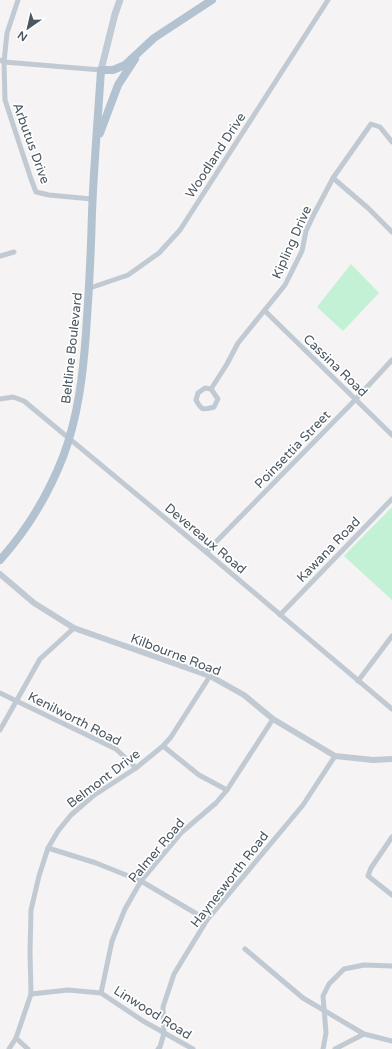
<svg xmlns="http://www.w3.org/2000/svg" width="392" height="1049" font-family="'Varela Round',sans-serif">
<style>
.green{fill:#c3f1d5}
.lines{fill:none;stroke-linecap:round;stroke-linejoin:round}
.minor{stroke:#c1cad2;stroke-width:5}
.tertiary{stroke:#c1cad2;stroke-width:6}
.secondary{stroke:#c1cbd6;stroke-width:7}
.primary{stroke:#b3c2d1;stroke-width:8}
.labels{text-anchor:middle;stroke-width:3.5;stroke-linejoin:round;paint-order:stroke}
.street-label{font-size:13px;fill:#4a5661;stroke:#fff}
</style>
<rect width="100%" height="100%" fill="#f5f3f3"/>
<g class="green">
<polygon points="351,264 379,293 343,331 317,307"/>
<polygon points="392,507 392,600 344,556"/>
</g>
<g class="lines">
<g class="minor">
<polyline points="18,0 7,33 4,62 5,100 31,179 36,192 49,195 92,199"/>
<polyline points="0,60 4,62 101,70"/>
<polyline points="333,178 368,208 392,232"/>
<polyline points="0,256 14,252"/>
<polyline points="90,288 128,275 159,253 180,230 328,0"/>
<polyline points="265,311 392,435"/>
<path d="M205,388L211,389L218,399L214,407C203,410 202,411 196,400L198,393Z"/>
<polyline points="211,389 227,364 238,343 285,285 302,251 306,231 314,214 333,178 371,124 380,127 392,142"/>
<polyline points="0,399 13,397 24,401 206,552 392,709"/>
<polyline points="206,552 356,399 392,360"/>
<polyline points="280,615 392,499"/>
<polyline points="358,681 392,636"/>
<polyline points="0,693 116,749 136,768"/>
<polyline points="0,730 40,659 74,628"/>
<polyline points="163,746 199,775 227,790"/>
<polyline points="392,837 371,868 368,876 392,895"/>
<polyline points="48,848 96,863 141,881 207,920"/>
<polyline points="245,949 303,998 364,1034 392,1041"/>
<polyline points="101,993 112,941 125,909 141,881 182,832 216,803 227,790 273,719"/>
<polyline points="31,994 68,990 101,993 143,1021 193,1049"/>
<polyline points="16,1038 28,1049"/>
<polyline points="9,1049 16,1038 31,994 30,952 31,910 39,876 48,848 58,831 71,815 93,796 136,768 163,746 171,737 210,676"/>
<polyline points="158,1049 160,1047 164,1033 163,1007 174,974 207,920 303,805 335,756"/>
<polyline points="323,1049 326,1033 323,996 329,984 344,969 364,965 392,966"/>
<polyline points="335,1049 364,1034"/>
</g>
<polyline class="tertiary" points="0,574 34,603 74,628 210,676 244,695 273,719 335,756 373,760 392,759"/>
<polyline class="secondary" points="101,70 115,14 120,0"/>
<g class="primary">
<polyline points="100,133 118,85 135,59"/>
<path d="M0,560C27,530 48,495 63,457C78,417 83,375 86,333C89,292 91,252 92,212C94,164 98,117 101,70H113L125,65L154,38L212,0"/>
</g>
</g>
<g class="labels">
<g class="street-label">
<text transform="translate(32 143) rotate(70)" y="5">Arbutus Drive</text>
<text transform="translate(215 155) rotate(-57)" y="5">Woodland Drive</text>
<text transform="translate(291 242) rotate(-66)" y="5">Kipling Drive</text>
<text transform="translate(71 348) rotate(-84)" y="5">Beltline Boulevard</text>
<text transform="translate(336 365) rotate(44)" y="5">Cassina Road</text>
<text transform="translate(292 449) rotate(-46)" y="5">Poinsettia Street</text>
<text transform="translate(206 538) rotate(40)" y="5">Devereaux Road</text>
<text transform="translate(328 549) rotate(-46)" y="5">Kawana Road</text>
<text transform="translate(176 654) rotate(21)" y="5">Kilbourne Road</text>
<text transform="translate(75 718) rotate(27)" y="5">Kenilworth Road</text>
<text transform="translate(103 778) rotate(-37)" y="5">Belmont Drive</text>
<text transform="translate(156 850) rotate(-50)" y="5">Palmer Road</text>
<text transform="translate(229 879) rotate(-52)" y="5">Haynesworth Road</text>
<text transform="translate(153 1012) rotate(32)" y="5">Linwood Road</text>
</g>
</g>
<g transform="translate(28 28) rotate(214)" stroke="#ffffff" stroke-width="3" paint-order="stroke">
<path d="M0-3L7 15L0 10L-7 15Z" fill="#4a5661"/>
<text y="-6" font-size="11" font-weight="bold" text-anchor="middle" fill="#4a5661">N</text>
</g>
</svg>
